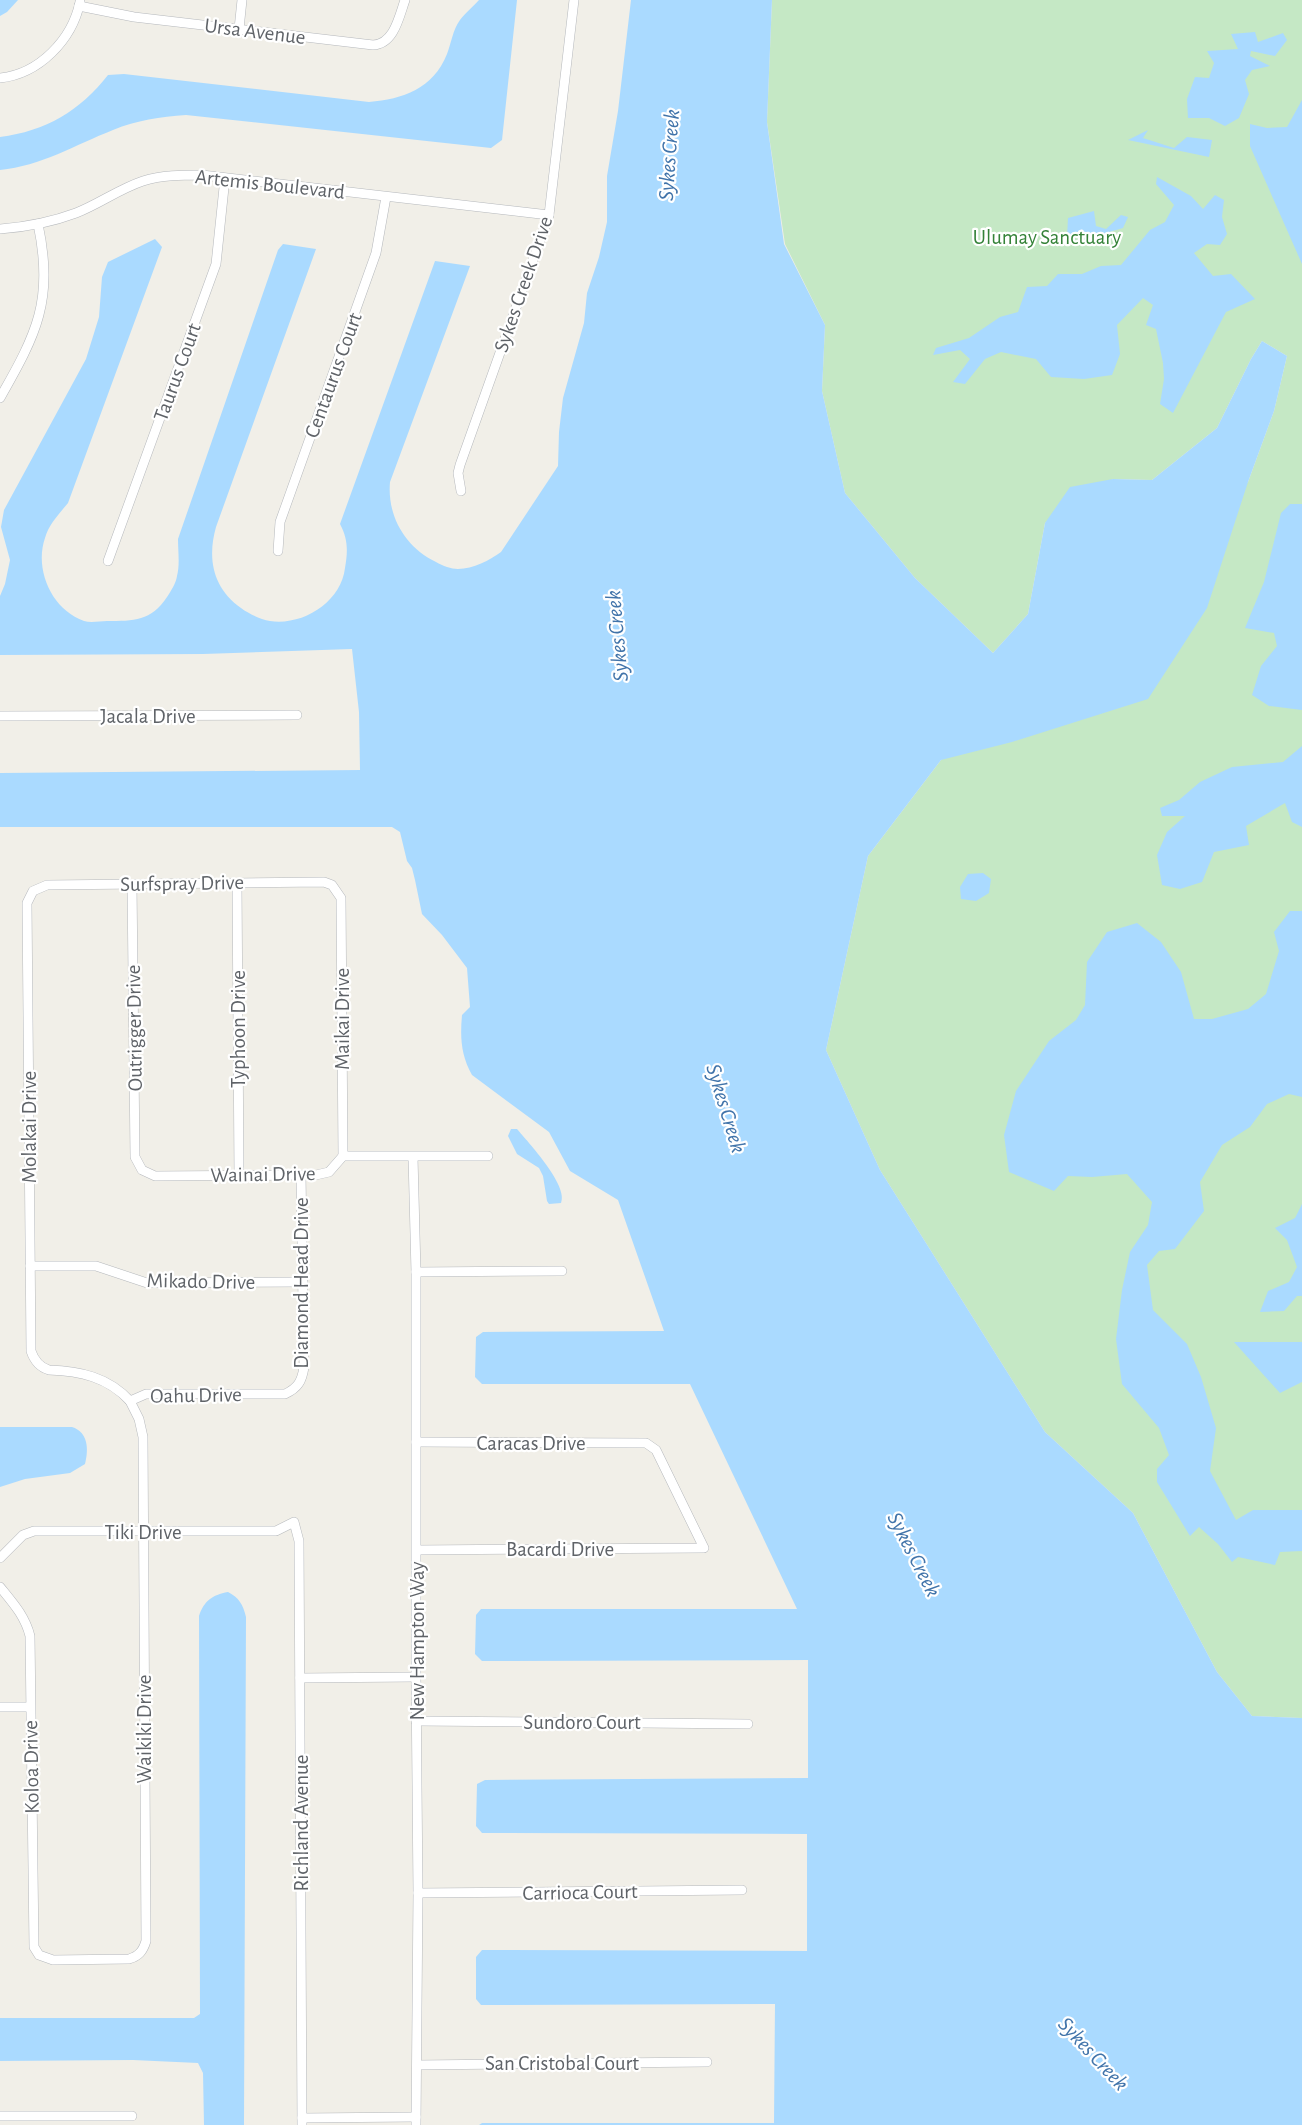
<svg xmlns="http://www.w3.org/2000/svg" width="1302" height="2125" font-family="'Alegreya Sans',sans-serif">
<style>
.green{fill:#c5e8c5}
.water{fill:#aadaff}
.lines{fill:none;stroke-linecap:round;stroke-linejoin:round}
.street-casing{stroke:#b5b8bc;stroke-width:10}
.street{stroke:#fff;stroke-width:9}
.labels{text-anchor:middle;stroke-width:4.5;stroke-linejoin:round;paint-order:stroke}
.street-label{font-size:21px;fill:#5f6368;stroke:#fff}
.park-label{font-size:21px;fill:#348238;stroke:#fff}
.water-label{font-size:22px;font-style:italic;fill:#4174aa;stroke:#fff}
</style>
<rect width="100%" height="100%" fill="#f1efe8"/>
<polygon class="green" points="772,0 1302,0 1302,1718 1252,1716 1217,1672 1133,1513 1045,1432 880,1170 826,1050 868,856 941,760 1248,482 1274,411 1287,356 1262,341 1251,359 1217,428 1152,480 1113,479 1045,523 1028,614 993,653 915,578 845,493 822,391 825,325 785,244 767,122"/>
<g class="water">
<polygon points="0,0 18,0 7,12 0,16"/>
<path d="M479,0H517L502,140L491,148L186,115C160,117 137,120 113,130C75,145 41,166 0,170V137C46,131 80,111 108,75L124,74L369,102C403,99 433,89 447,54C451,44 453,29 460,20C465,13 473,7 479,0Z"/>
<path d="M631,0H772L767,122L784,244L825,325L822,391L845,493L915,578L993,653L1028,614L1045,523L1070,487L1113,479L1152,480L1217,428L1251,359L1262,341L1287,356L1274,411L1248,482L1207,608L1148,699L1012,742L941,760L868,856L826,1050L880,1170L1045,1432L1133,1513L1217,1672L1252,1716L1302,1718V2125H479L482,2123H774L775,2004L481,2005L476,1999V1957L482,1950L807,1951V1834L482,1833L476,1826L477,1784L485,1780L808,1778V1660L482,1661L475,1654L476,1615L481,1609H797L690,1384H482L475,1377L476,1337L483,1332L664,1331L618,1200L570,1171L549,1132L472,1075C461,1055 460,1038 462,1015L470,1007L467,968L442,935L422,914L415,880L412,868L407,861L400,832L392,827H0V773L360,770L359,712L352,649L203,654L0,655V596L5,584L10,560L1,527L4,510L86,359L99,317L102,277L108,262L155,239L162,247L68,503C59,514 49,524 45,538C34,570 52,610 84,621C91,623 100,621 107,621C134,621 151,621 167,597C171,591 176,583 177,576C180,565 178,551 178,539L278,250L283,244L316,249L216,527C207,559 213,588 241,608C249,614 260,619 270,621C303,626 341,602 345,568C348,551 348,539 340,524L435,261L470,266L390,482C387,516 405,547 436,562C443,566 451,569 458,569C473,569 490,560 501,552L558,466L559,432L563,398L584,323L587,293L599,257L607,222V176L618,111Z"/>
<polygon points="1255,32 1258,42 1283,33 1287,40 1275,56 1251,51 1250,56 1270,66 1252,70 1245,80 1249,94 1239,118 1225,126 1209,118 1188,118 1187,99 1195,77 1209,78 1214,63 1207,51 1238,49 1231,34"/>
<polygon points="1302,100 1302,264 1250,146 1250,124 1267,128 1287,127"/>
<polygon points="1148,130 1143,138 1174,148 1187,137 1212,140 1209,157 1128,140"/>
<polygon points="1157,177 1191,196 1203,209 1215,195 1224,200 1222,217 1227,234 1220,245 1207,244 1194,253 1213,276 1231,274 1255,299 1226,312 1173,413 1160,404 1164,379 1163,363 1156,329 1146,325 1153,305 1143,298 1117,325 1120,354 1112,375 1084,379 1051,377 1036,359 1001,352 985,359 965,384 953,382 970,359 960,350 933,355 936,348 969,338 1000,317 1018,312 1027,287 1047,286 1058,274 1082,274 1101,266 1121,265 1150,230 1165,222 1174,205 1156,184"/>
<polygon points="1094,211 1096,226 1106,229 1121,215 1128,217 1123,228 1102,234 1096,242 1085,241 1083,231 1067,237 1068,218"/>
<polygon points="1290,504 1302,504 1302,710 1269,706 1252,695 1261,666 1277,646 1274,633 1245,628 1264,582 1281,513"/>
<polygon points="1302,746 1302,827 1292,822 1285,803 1246,826 1249,845 1214,852 1202,882 1180,889 1162,885 1157,855 1167,832 1185,816 1162,816 1160,808 1179,800 1200,782 1232,767 1283,762"/>
<polygon points="983,873 991,879 989,893 976,901 961,899 960,887 968,874"/>
<polygon points="1290,911 1302,911 1302,1097 1289,1094 1267,1104 1250,1127 1222,1145 1200,1182 1204,1211 1175,1249 1159,1251 1147,1265 1153,1310 1187,1344 1201,1377 1216,1428 1210,1471 1236,1520 1253,1510 1302,1510 1302,1551 1280,1552 1275,1565 1238,1557 1232,1562 1218,1544 1199,1527 1190,1536 1157,1482 1157,1469 1169,1455 1159,1428 1122,1384 1116,1339 1122,1290 1130,1252 1148,1225 1152,1202 1127,1174 1092,1177 1068,1176 1054,1191 1009,1172 1004,1135 1016,1091 1049,1041 1076,1020 1085,1005 1087,962 1107,932 1137,923 1161,942 1181,972 1194,1019 1212,1019 1248,1009 1266,994 1279,951 1274,932"/>
<path d="M511,1129H517C528,1142 569,1186 561,1203L549,1204L547,1201L543,1176L539,1168L517,1154L508,1136Z"/>
<polygon points="1302,1204 1302,1296 1297,1296 1284,1311 1260,1312 1268,1291 1289,1282 1297,1267 1287,1240 1275,1228 1295,1218"/>
<polygon points="1234,1342 1302,1342 1302,1382 1280,1393"/>
<path d="M0,1427H72C88,1432 89,1449 85,1464L70,1473L25,1479L0,1487Z"/>
<path d="M228,1592C239,1598 243,1604 246,1617L244,2125H204L203,2073L198,2063L133,2060L0,2061V2018H194L200,2014L199,1616C204,1601 212,1595 228,1592Z"/>
</g>
<g class="lines">
<g class="street-casing">
<g id="street">
<path d="M79,6L134,17L373,45C394,44 399,17 405,0"/>
<polyline points="239,29 242,0"/>
<path d="M0,78C39,74 72,40 80,2"/>
<path d="M0,229C26,227 52,222 76,213C99,204 119,189 143,181C162,175 182,175 202,175L549,215"/>
<path d="M0,398C37,333 54,300 38,224"/>
<polyline points="461,491 458,473 460,465 549,215 574,0"/>
<polyline points="278,551 280,522 376,253 386,197"/>
<polyline points="108,561 216,264 225,178"/>
<polyline points="0,716 297,715"/>
<polyline points="237,883 239,1175"/>
<polyline points="132,884 135,1157 142,1170 155,1176 316,1175 329,1172 343,1156 488,1156"/>
<polyline points="413,1157 416,1272 416,1677 418,1893 416,2125"/>
<path d="M301,1175L304,1367C302,1381 298,1388 285,1394H146L130,1401C108,1377 80,1371 49,1370C39,1367 34,1360 31,1351L27,903L33,891L47,885L324,882L332,885L341,898L343,1156"/>
<polyline points="30,1266 96,1266 147,1283 303,1282"/>
<polyline points="416,1272 562,1271"/>
<polyline points="416,1442 646,1443 656,1450 704,1548 417,1550"/>
<polyline points="0,1558 23,1535 34,1531 276,1531 294,1522 299,1541 302,2125"/>
<path d="M0,1587C13,1603 25,1616 30,1636L34,1947L39,1955L53,1960L129,1959C139,1956 143,1951 146,1941L143,1437L139,1419L130,1401"/>
<polyline points="300,1678 416,1677"/>
<polyline points="0,1707 30,1707"/>
<polyline points="416,1721 748,1724"/>
<polyline points="418,1893 742,1890"/>
<polyline points="417,2065 707,2062"/>
<polyline points="0,2116 132,2116"/>
<polyline points="302,2118 416,2117"/>
</g>
</g>
<use href="#street" class="street"/>
</g>
<g class="labels">
<g class="street-label">
<text transform="translate(255 31) rotate(7)" y="7">Ursa Avenue</text>
<text transform="translate(270 184) rotate(6)" y="7">Artemis Boulevard</text>
<text transform="translate(523 284) rotate(-71)" y="7">Sykes Creek Drive</text>
<text transform="translate(177 372) rotate(-70)" y="7">Taurus Court</text>
<text transform="translate(333 375) rotate(-70)" y="7">Centaurus Court</text>
<text x="148" y="723">Jacala Drive</text>
<text transform="translate(182 883) rotate(-1)" y="7">Surfspray Drive</text>
<text transform="translate(342 1019) rotate(-90)" y="7">Maikai Drive</text>
<text transform="translate(134 1028) rotate(-91)" y="7">Outrigger Drive</text>
<text transform="translate(238 1029) rotate(-90)" y="7">Typhoon Drive</text>
<text transform="translate(29 1127) rotate(-90)" y="7">Molakai Drive</text>
<text transform="translate(263 1174) rotate(-1)" y="7">Wainai Drive</text>
<text transform="translate(201 1281) rotate(1)" y="7">Mikado Drive</text>
<text transform="translate(301 1283) rotate(-90)" y="7">Diamond Head Drive</text>
<text transform="translate(196 1395) rotate(-1)" y="7">Oahu Drive</text>
<text x="531" y="1450">Caracas Drive</text>
<text x="143" y="1539">Tiki Drive</text>
<text x="560" y="1556">Bacardi Drive</text>
<text transform="translate(417 1641) rotate(-90)" y="7">New Hampton Way</text>
<text x="582" y="1729">Sundoro Court</text>
<text transform="translate(144 1729) rotate(-90)" y="7">Waikiki Drive</text>
<text transform="translate(31 1767) rotate(-91)" y="7">Koloa Drive</text>
<text transform="translate(301 1823) rotate(-90)" y="7">Richland Avenue</text>
<text transform="translate(580 1892) rotate(-1)" y="7">Carrioca Court</text>
<text x="562" y="2070">San Cristobal Court</text>
</g>
<g class="park-label">
<text x="1047" y="244">Ulumay Sanctuary</text>
</g>
<g class="water-label">
<text transform="translate(668 155) rotate(-86)" y="8">Sykes Creek</text>
<text transform="translate(616 636) rotate(-95)" y="8">Sykes Creek</text>
<text transform="translate(727 1108) rotate(73)" y="8">Sykes Creek</text>
<text transform="translate(915 1554) rotate(63)" y="8">Sykes Creek</text>
<text transform="translate(1094 2053) rotate(47)" y="8">Sykes Creek</text>
</g>
</g>
</svg>
